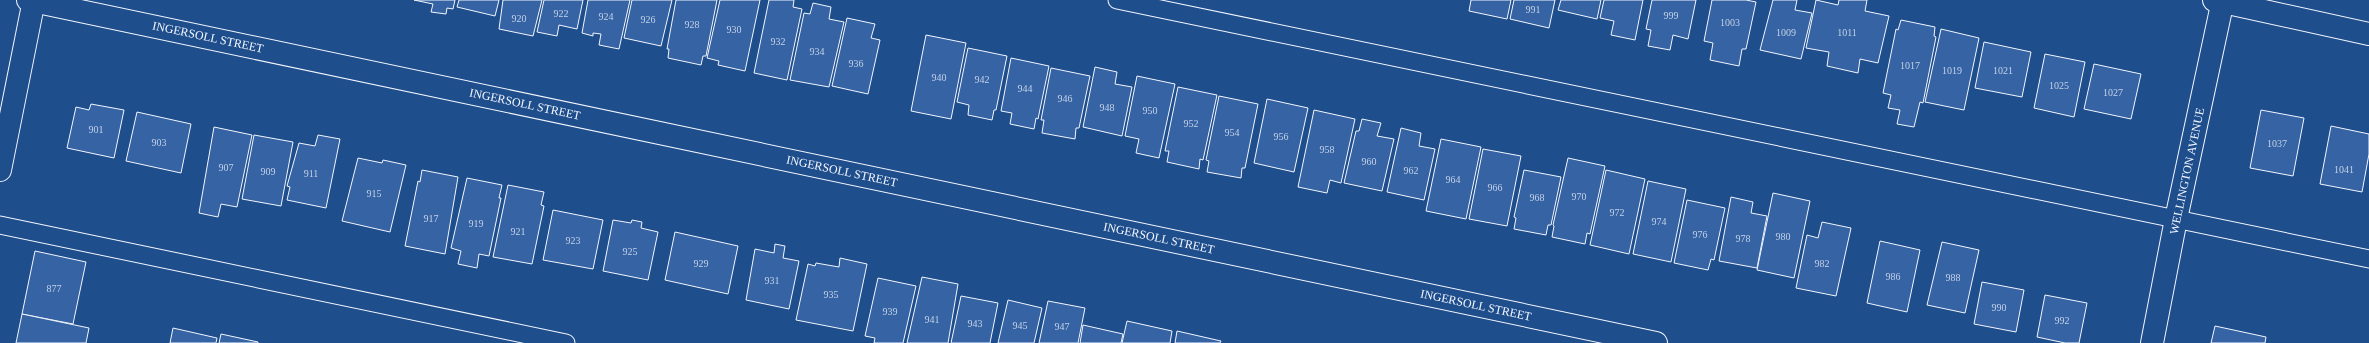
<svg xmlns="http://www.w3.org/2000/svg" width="2369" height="343" font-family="'Times New Roman',serif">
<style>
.building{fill:#3563a3;stroke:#f2f6ff}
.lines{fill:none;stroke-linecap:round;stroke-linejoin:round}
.lane-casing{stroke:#f2f6ff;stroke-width:19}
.street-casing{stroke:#f2f6ff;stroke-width:24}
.secondary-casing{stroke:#f2f6ff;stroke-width:24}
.lane{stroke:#1f4e8c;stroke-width:17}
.street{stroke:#1f4e8c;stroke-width:22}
.secondary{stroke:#1f4e8c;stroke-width:22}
.labels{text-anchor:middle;stroke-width:3;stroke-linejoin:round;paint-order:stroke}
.number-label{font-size:10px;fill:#c3d1e8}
.street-label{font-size:12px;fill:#f2f6ff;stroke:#1f4e8c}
</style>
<rect width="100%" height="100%" fill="#1f4e8c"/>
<g class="building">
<polygon points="414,0 455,0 453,9 447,8 446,14 431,12 433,4"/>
<polygon points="459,0 499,0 495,16 457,7"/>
<polygon points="503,0 542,0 533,36 499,29"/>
<polygon points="544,0 583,0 577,29 559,25 557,36 537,32"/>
<polygon points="588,0 630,0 619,49 599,45 601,34 593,33 593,36 582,33"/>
<polygon points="632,0 672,0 661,46 624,38"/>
<polygon points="676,0 717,0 706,56 703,56 701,65 668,58 669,49 667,49"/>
<polygon points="720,0 760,0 745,71 718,65 719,61 707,58"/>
<polygon points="769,0 794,0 793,7 802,9 787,80 754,73"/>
<polygon points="1471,0 1511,0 1507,19 1469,11"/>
<polygon points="1514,0 1555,0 1549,28 1510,19"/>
<polygon points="1561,0 1601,0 1597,19 1558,10"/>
<polygon points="1604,0 1643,0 1635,40 1611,35 1614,21 1600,18"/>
<polygon points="1652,0 1696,0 1688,39 1673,35 1670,50 1648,46 1651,30 1646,29"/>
<polygon points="1712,0 1746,0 1756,2 1746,49 1742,49 1739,66 1710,60 1713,43 1704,41"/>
<polygon points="1773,0 1797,0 1795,10 1812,13 1801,59 1760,50"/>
<polygon points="1816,0 1838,5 1839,0 1867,0 1865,11 1889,16 1878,63 1860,59 1858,73 1827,66 1829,52 1806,48"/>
<polygon points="813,3 831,7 829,19 844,22 829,87 790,80 804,13 810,14"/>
<polygon points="847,18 875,24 871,38 880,40 868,94 832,86"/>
<polygon points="1901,20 1935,27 1934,36 1936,37 1923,103 1920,102 1914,127 1897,124 1900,110 1888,108 1891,95 1883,93 1896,29 1898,30"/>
<polygon points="1941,29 1979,38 1964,110 1925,102"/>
<polygon points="926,35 966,43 951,119 911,111"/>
<polygon points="1984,42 2031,52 2022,97 1975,88"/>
<polygon points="968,48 1007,56 996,110 994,110 992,120 968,115 969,105 957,102"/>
<polygon points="2045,54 2085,62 2074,117 2034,108"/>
<polygon points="1011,58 1049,66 1038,119 1036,118 1034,129 1010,124 1012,113 1001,111"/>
<polygon points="2094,64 2141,74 2131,119 2084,109"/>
<polygon points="1095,67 1117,72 1115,84 1132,87 1122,136 1083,127"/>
<polygon points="1051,68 1090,76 1079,128 1076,128 1075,139 1042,133 1044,120 1041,120"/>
<polygon points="1137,76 1175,84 1159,158 1136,153 1139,139 1125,136"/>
<polygon points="1178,87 1217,95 1203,160 1200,159 1199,169 1167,162 1169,151 1165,151"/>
<polygon points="1219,96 1258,104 1245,168 1242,168 1241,178 1207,172 1209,161 1206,160"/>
<polygon points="1267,99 1308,108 1294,172 1254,163"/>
<polygon points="91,104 124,110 114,158 67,148 76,107 89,110"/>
<polygon points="1314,110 1355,119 1341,183 1330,180 1327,193 1298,187"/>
<polygon points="2261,110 2304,118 2293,176 2250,168"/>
<polygon points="137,112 191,124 181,173 126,161"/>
<polygon points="1362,119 1381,123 1377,136 1394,139 1382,191 1344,183 1356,131 1359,131"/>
<polygon points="2331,126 2369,134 2369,154 2362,192 2320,184"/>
<polygon points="214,127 252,135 237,207 221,204 218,217 199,213"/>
<polygon points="1401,128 1421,133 1419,146 1435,149 1424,200 1387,192"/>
<polygon points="254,135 293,142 281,206 242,199"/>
<polygon points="318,135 340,139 326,208 287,200 290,187 287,186 299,143 315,146"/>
<polygon points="1441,139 1481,147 1466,219 1426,211"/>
<polygon points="1483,149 1521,156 1507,226 1469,219"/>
<polygon points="358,158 382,163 383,160 406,165 390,232 342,221"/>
<polygon points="1568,158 1605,166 1590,234 1587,233 1585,244 1552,237 1554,226 1553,225"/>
<polygon points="422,170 458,177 445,254 405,246 418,181 420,182"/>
<polygon points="1524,170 1561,177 1551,225 1548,225 1546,235 1514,229 1516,218 1514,217"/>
<polygon points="1606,170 1645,179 1629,254 1590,245"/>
<polygon points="467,178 502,185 499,198 501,198 489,256 479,254 477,268 458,264 461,251 451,248"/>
<polygon points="1648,181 1686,189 1671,262 1633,254"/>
<polygon points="508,185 544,192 541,205 544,206 532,264 493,257"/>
<polygon points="1773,193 1810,201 1794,278 1757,270"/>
<polygon points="1731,197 1753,202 1751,213 1767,216 1757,268 1719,261"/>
<polygon points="1687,200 1725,208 1714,260 1711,259 1708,270 1674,263"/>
<polygon points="553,210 603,220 593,269 543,260"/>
<polygon points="613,220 631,223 632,220 642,222 641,228 658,232 648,280 603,271"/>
<polygon points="1822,222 1851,228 1836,296 1796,288 1807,235 1818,238"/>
<polygon points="675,232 738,246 728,294 665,280"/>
<polygon points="1880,241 1920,250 1907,312 1867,303"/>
<polygon points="1942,242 1979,250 1965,313 1927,305"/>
<polygon points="775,244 785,246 783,258 799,261 789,309 746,300 755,249 774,253"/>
<polygon points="35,251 86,262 73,324 22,314"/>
<polygon points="840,258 867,264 853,331 796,320 808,264 815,266 816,263 839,267"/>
<polygon points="922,277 958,284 948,343 907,343"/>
<polygon points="878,278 916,286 903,343 874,343 875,338 865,336"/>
<polygon points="1982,282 2024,290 2016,332 1974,324"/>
<polygon points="2045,295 2087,303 2079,343 2065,343 2037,337"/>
<polygon points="961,296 998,303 990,343 951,343"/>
<polygon points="1008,300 1042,308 1034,343 998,343"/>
<polygon points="1048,301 1085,308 1078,343 1039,343"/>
<polygon points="22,314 89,328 86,343 16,343"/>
<polygon points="1127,321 1172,331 1170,343 1122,343"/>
<polygon points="1083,325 1123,334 1121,343 1080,343"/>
<polygon points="2215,326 2266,337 2265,343 2211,343"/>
<polygon points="173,328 217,338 216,343 170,343"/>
<polygon points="1177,331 1221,341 1220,343 1175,343"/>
<polygon points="221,334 258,342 258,343 219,343"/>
</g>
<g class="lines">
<g class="lane-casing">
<g id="lane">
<polyline points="1117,0 2369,259"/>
<polyline points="0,225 566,343"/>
</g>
</g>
<g class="street-casing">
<g id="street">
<polyline points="28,0 1656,343"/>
<polyline points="2214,0 2369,34"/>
</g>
</g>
<g class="secondary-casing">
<g id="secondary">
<polyline points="0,170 34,0"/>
<polyline points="2152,343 2176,219 2223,0"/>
</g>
</g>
<use href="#lane" class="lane"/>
<use href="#street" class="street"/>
<use href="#secondary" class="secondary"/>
</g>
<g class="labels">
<g class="number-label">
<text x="1533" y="13">991</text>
<text x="561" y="17">922</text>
<text x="1671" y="19">999</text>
<text x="606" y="20">924</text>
<text x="519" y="22">920</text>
<text x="648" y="23">926</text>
<text x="1730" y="26">1003</text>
<text x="692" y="28">928</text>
<text x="734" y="33">930</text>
<text x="1786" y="36">1009</text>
<text x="1847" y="36">1011</text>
<text x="778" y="45">932</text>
<text x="817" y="55">934</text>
<text x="856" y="67">936</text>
<text x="1910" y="69">1017</text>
<text x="1952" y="74">1019</text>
<text x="2003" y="74">1021</text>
<text x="939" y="81">940</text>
<text x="982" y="83">942</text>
<text x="2059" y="89">1025</text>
<text x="1025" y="92">944</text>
<text x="2113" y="96">1027</text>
<text x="1065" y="102">946</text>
<text x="1107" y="111">948</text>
<text x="1150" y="114">950</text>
<text x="1191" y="127">952</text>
<text x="96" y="133">901</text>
<text x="1232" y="136">954</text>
<text x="1281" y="140">956</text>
<text x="159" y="146">903</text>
<text x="2277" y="147">1037</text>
<text x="1327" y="153">958</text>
<text x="1369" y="165">960</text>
<text x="226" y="171">907</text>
<text x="2344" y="173">1041</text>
<text x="1411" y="174">962</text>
<text x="268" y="175">909</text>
<text x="311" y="177">911</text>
<text x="1453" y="183">964</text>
<text x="1495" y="191">966</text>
<text x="374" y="197">915</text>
<text x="1579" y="200">970</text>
<text x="1537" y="201">968</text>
<text x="1617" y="216">972</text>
<text x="431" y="222">917</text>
<text x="1659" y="225">974</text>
<text x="476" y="227">919</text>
<text x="518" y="235">921</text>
<text x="1700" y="238">976</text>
<text x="1783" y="240">980</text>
<text x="1743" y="242">978</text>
<text x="573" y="244">923</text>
<text x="630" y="255">925</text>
<text x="701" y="267">929</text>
<text x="1822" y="267">982</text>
<text x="1893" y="280">986</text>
<text x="1953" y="281">988</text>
<text x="772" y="284">931</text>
<text x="54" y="292">877</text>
<text x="831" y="298">935</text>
<text x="1999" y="311">990</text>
<text x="890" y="315">939</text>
<text x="932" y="323">941</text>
<text x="2062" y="324">992</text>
<text x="975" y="327">943</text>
<text x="1020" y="329">945</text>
<text x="1062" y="330">947</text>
</g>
<g class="street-label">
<text transform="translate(208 37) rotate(12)" y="4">INGERSOLL STREET</text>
<text transform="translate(525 104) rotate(12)" y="4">INGERSOLL STREET</text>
<text transform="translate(842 171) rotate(12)" y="4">INGERSOLL STREET</text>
<text transform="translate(2187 171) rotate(-78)" y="4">WELLINGTON AVENUE</text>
<text transform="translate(1159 238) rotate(12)" y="4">INGERSOLL STREET</text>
<text transform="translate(1476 305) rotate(12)" y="4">INGERSOLL STREET</text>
</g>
</g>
</svg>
